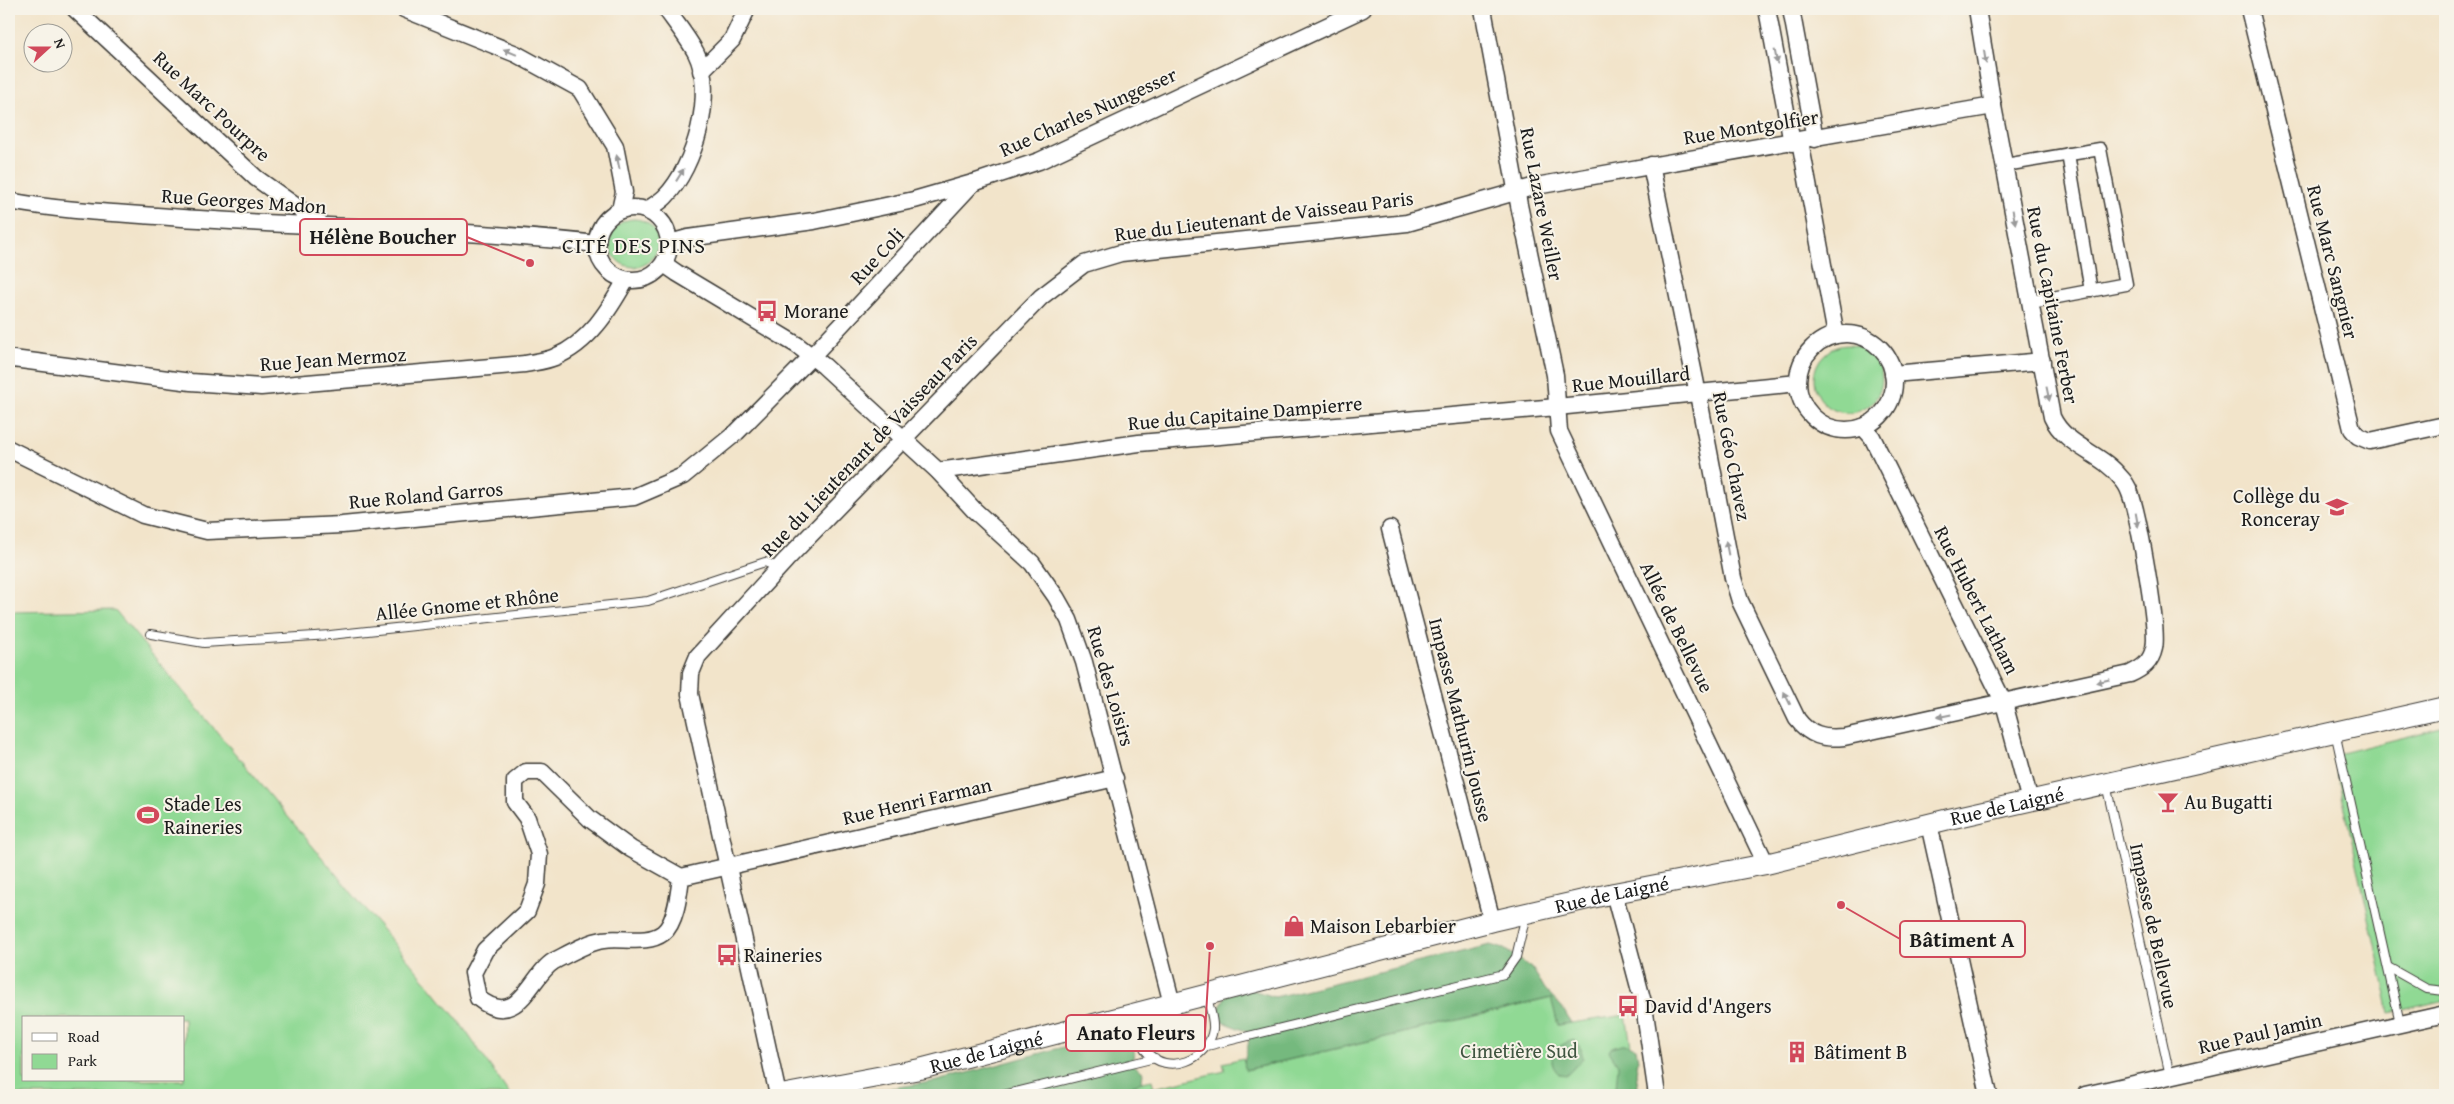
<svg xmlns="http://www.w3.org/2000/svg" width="2454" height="1104" font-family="'Gentium Book Plus',serif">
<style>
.green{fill:#90d994;stroke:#567a58;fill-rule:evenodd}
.forest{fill:#74b97e;stroke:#486a4d}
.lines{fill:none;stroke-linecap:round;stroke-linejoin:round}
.service-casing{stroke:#3c3a36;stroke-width:10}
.pedestrian-casing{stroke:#3c3a36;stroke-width:15}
.minor-casing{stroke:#3c3a36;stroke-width:19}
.tertiary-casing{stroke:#3c3a36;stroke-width:22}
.service{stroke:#fff;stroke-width:8}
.pedestrian{stroke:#fff;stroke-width:12}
.minor{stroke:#fff;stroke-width:16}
.tertiary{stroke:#fff;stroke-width:20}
.oneway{fill:#999}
.labels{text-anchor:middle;stroke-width:4;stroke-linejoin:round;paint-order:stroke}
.street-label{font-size:20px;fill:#1c1c1c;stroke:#f7f3e8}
.poi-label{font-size:20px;fill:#1c1c1c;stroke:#f7f3e8;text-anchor:start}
.park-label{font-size:20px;fill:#3f5540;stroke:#f7f3e8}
.quarter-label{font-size:22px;letter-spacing:1px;fill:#1c1c1c;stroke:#f7f3e8}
.leader{fill:none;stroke:#d1495b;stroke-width:2}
.callout-dot{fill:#d1495b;stroke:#f7f3e8;stroke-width:2}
.callout{fill:#f7f3e8;stroke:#d1495b;stroke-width:2}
.callout-label{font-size:21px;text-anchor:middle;font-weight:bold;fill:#1c1c1c}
</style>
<rect width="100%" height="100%" fill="#f7f3e8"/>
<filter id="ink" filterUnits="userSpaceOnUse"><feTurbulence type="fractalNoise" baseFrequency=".02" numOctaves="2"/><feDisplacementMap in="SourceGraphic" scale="10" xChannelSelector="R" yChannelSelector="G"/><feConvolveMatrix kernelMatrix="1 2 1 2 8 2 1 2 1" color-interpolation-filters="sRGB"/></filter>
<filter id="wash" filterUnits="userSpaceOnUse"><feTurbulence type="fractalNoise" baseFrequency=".0096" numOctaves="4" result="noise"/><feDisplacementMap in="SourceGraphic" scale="20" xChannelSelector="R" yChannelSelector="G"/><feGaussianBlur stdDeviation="1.12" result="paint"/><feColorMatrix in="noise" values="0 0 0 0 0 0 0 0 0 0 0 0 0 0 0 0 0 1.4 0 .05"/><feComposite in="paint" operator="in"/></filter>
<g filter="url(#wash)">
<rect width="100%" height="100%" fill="#f2e4ca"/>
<g class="green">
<circle cx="634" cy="243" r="24"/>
<circle cx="1848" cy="379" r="34"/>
<path d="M115,610L458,1020L510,1095H9V612ZM24,1018H184V1080H24Z"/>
<polygon points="2445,727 2445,1000 2390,1013 2333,755"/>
<polygon points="1552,998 1558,1025 1626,1015 1639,1095 1135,1095 1133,1084 1152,1080 1154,1088 1225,1071 1223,1063 1243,1058 1246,1070"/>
</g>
<g class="forest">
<path d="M1490,945L1504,949L1532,968L1545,989L1562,1007L1571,1023L1558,1025L1551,998L1245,1070C1242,1054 1251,1049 1248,1033C1230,1021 1206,1027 1227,994L1249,989L1275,997Z"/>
<polygon points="1100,1038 1126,1041 1134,1052 1132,1064 1143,1072 1142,1082 1133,1085 1135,1095 846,1095 938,1081 1063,1047 1080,1040"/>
<path d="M1575,1040L1581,1049L1583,1058L1567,1075L1559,1074C1543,1059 1557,1043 1575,1040Z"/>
<polygon points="1626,1044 1636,1048 1638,1060 1636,1073 1639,1095 1619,1095 1616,1088 1618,1065 1609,1051 1611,1048"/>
</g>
</g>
<g filter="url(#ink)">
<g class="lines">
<g class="service-casing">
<g id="service">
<polyline points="151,634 204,643 330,635 648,601 765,562 779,568"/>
<polyline points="2335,732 2400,1023"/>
<polyline points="2106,784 2170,1076"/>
<polyline points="2388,967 2427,989 2445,991"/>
<path d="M1132,1015C1136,1027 1138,1040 1146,1051C1167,1077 1209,1060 1213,1029C1214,1018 1209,1006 1206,995"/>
<polyline points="1207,1046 1504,974 1516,957 1526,915"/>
<polyline points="1003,1095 1155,1058"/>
</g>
</g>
<g class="pedestrian-casing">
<g id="pedestrian">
<polyline points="2068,154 2091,291"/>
<polyline points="2005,165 2100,149 2126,284 2031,302"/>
</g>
</g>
<g class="minor-casing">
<g id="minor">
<polyline points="75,9 256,178 325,227"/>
<polyline points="404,9 516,54 580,89 615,146 624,192 620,210"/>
<polyline points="1483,9 1519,205 1555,375 1559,431 1766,864"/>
<polyline points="1767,9 1792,143"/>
<polyline points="1791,9 1815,139"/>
<polyline points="2249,9 2352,429 2358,436 2370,441 2445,425"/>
<polyline points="701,71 732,40 747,9"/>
<polyline points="1800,141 1836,335"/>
<path d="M1651,165L1698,394L1733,578L1740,601L1797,719C1810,736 1823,739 1844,737L2130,674C2143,668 2151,662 2154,648C2159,629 2138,514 2130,493C2128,487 2124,481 2120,477C2102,453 2065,446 2052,417L1993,106L1977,9"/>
<path d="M9,201C62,211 116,213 170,217C312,228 455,228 597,244"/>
<circle cx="633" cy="244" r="36"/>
<path d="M647,210C653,206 660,202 665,197C695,167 716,92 696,53C688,38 676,23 666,9"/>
<polyline points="670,243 688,238 814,221 914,200 973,183 1039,161 1363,9"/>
<polyline points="664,264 677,273 797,345 824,366 938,471 974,510 1032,563 1056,597 1069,620 1084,662 1172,1004"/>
<circle cx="1846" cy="382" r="48"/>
<path d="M9,360L13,359L191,382L261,387L525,364C534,362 546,361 555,357C589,343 609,310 626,280"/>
<polyline points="1893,374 2042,361"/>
<polyline points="1863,427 1872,437 2004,703 2030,801"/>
<polyline points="9,449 143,515 207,531 342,525 634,497 683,476 737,432 812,356 973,183"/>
<polyline points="938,471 1139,443 1557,407 1798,383"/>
<polyline points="1390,529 1492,921"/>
<polyline points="1929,824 1989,1095"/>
<path d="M681,877C679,893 676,923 663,933C647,945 622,937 603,940C588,942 568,954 554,961C530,975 519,1031 478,998L473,973L485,950L527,911L537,884L539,854L527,818L515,802V781L526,772H542L590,819L631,849L681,877L1115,778"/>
<polyline points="1614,893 1644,1006 1657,1095"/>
<polyline points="778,1095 690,694 691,673 698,656 786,560 1041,297 1084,264 1121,253 1407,223 1536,186 1993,106"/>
<polyline points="2085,1095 2445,1014"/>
</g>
</g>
<g class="tertiary-casing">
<g id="tertiary">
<path id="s1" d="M781,1095L920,1069L1492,921L1614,893L1766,864L1949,819L2445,707"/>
</g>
</g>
<use href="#service" class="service"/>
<use href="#pedestrian" class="pedestrian"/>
<use href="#minor" class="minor"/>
<use href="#tertiary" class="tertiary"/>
</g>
<defs><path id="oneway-solid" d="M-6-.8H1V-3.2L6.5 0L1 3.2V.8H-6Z" transform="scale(1.25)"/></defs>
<g class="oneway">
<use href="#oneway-solid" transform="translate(510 52) rotate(-157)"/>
<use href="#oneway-solid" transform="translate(1776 57) rotate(79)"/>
<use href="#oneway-solid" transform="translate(1985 57) rotate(81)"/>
<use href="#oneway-solid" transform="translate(618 162) rotate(-102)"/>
<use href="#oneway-solid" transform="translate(680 175) rotate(-58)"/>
<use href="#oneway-solid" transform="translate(2014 217) rotate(79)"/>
<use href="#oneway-solid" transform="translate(2048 394) rotate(78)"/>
<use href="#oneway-solid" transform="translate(2137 520) rotate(80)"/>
<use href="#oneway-solid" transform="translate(1727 548) rotate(-101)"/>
<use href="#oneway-solid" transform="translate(2103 681) rotate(167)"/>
<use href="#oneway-solid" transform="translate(1787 698) rotate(-116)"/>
<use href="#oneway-solid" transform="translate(1944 716) rotate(168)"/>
</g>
</g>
<defs>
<g id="bus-bare" transform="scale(1.725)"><path d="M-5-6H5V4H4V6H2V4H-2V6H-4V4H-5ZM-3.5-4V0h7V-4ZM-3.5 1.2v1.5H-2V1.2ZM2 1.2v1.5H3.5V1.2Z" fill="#d1495b" stroke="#f7f3e8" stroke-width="2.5" paint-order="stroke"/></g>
<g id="school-bare" transform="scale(1.725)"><path d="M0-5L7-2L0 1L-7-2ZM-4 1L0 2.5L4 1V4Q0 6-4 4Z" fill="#d1495b" stroke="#f7f3e8" stroke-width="2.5" paint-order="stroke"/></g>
<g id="bar-bare" transform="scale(1.725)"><path d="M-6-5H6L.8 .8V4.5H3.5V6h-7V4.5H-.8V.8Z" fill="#d1495b" stroke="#f7f3e8" stroke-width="2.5" paint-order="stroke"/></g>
<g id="stadium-bare" transform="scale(1.725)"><path d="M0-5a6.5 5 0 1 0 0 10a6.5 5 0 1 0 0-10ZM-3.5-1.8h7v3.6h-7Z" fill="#d1495b" stroke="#f7f3e8" stroke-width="2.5" paint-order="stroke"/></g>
<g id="shop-bare" transform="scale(1.725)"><path d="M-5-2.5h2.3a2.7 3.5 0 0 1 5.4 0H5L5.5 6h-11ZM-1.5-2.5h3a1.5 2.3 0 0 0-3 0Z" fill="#d1495b" stroke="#f7f3e8" stroke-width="2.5" paint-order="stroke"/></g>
<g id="building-bare" transform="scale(1.725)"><path d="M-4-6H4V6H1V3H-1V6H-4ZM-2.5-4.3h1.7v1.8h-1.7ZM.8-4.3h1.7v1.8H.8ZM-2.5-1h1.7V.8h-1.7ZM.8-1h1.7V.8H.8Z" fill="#d1495b" stroke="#f7f3e8" stroke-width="2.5" paint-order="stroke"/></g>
</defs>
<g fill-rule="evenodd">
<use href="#bus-bare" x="767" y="311"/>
<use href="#school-bare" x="2337" y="507"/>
<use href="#bar-bare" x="2168" y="802"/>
<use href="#stadium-bare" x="148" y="815"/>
<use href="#shop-bare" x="1294" y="926"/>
<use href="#bus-bare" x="727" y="955"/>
<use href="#bus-bare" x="1628" y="1006"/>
<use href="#building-bare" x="1797" y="1052"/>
</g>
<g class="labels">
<g class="street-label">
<text transform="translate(212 106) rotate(43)" y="7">Rue Marc Pourpre</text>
<text transform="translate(1088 112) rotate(-24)" y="7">Rue Charles Nungesser</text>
<text transform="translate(1751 127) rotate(-9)" y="7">Rue Montgolfier</text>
<text transform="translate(244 201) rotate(4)" y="7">Rue Georges Madon</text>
<text transform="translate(1542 204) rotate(79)" y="7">Rue Lazare Weiller</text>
<text transform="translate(1264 216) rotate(-7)" y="7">Rue du Lieutenant de Vaisseau Paris</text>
<text transform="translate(877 256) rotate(-47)" y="7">Rue Coli</text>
<text transform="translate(2333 262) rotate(76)" y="7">Rue Marc Sangnier</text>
<text transform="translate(2053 305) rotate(79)" y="7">Rue du Capitaine Ferber</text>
<text transform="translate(333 359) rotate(-4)" y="7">Rue Jean Mermoz</text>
<text transform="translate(1631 379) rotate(-6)" y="7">Rue Mouillard</text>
<text transform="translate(1245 413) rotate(-5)" y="7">Rue du Capitaine Dampierre</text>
<text transform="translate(869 445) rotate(-46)" y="7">Rue du Lieutenant de Vaisseau Paris</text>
<text transform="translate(1732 456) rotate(79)" y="7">Rue Géo Chavez</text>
<text transform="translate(426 495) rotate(-5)" y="7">Rue Roland Garros</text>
<text transform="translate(1977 600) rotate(63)" y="7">Rue Hubert Latham</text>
<text transform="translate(467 604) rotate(-6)" y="7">Allée Gnome et Rhône</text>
<text transform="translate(1677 627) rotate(64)" y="7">Allée de Bellevue</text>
<text transform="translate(1111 686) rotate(74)" y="7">Rue des Loisirs</text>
<text transform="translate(1461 720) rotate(76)" y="7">Impasse Mathurin Jousse</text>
<text transform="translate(917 801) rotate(-13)" y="7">Rue Henri Farman</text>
<text dy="7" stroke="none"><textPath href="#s1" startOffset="1260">Rue de Laigné</textPath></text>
<text dy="7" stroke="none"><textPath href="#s1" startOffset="855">Rue de Laigné</textPath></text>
<text transform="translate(2154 926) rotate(78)" y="7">Impasse de Bellevue</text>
<text transform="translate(2260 1033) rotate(-13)" y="7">Rue Paul Jamin</text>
<text dy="7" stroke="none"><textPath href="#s1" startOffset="210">Rue de Laigné</textPath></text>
</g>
<g class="poi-label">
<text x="784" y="318">Morane</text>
<text x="2320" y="503" text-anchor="end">Collège du<tspan x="2320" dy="23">Ronceray</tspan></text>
<text x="2184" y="809">Au Bugatti</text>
<text x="164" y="811">Stade Les<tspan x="164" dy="23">Raineries</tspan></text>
<text x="1310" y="933">Maison Lebarbier</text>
<text x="744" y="962">Raineries</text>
<text x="1645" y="1013">David d'Angers</text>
<text x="1814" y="1059">Bâtiment B</text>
</g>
<g class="park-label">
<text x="1519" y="1058">Cimetière Sud</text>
</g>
<g class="quarter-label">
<text x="634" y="253">CITÉ DES PINS</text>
</g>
</g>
<path class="leader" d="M530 263L467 237M1841 905L1900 939M1210 946L1205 1033"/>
<g class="callout-dot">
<circle cx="530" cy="263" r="5"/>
<circle cx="1841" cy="905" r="5"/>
<circle cx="1210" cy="946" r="5"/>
</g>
<g class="callout">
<rect x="300" y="219" width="167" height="36" rx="5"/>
<rect x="1900" y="921" width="125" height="36" rx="5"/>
<rect x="1066" y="1015" width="139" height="36" rx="5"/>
</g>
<g class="callout-label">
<text x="383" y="244">Hélène Boucher</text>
<text x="1962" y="947">Bâtiment A</text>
<text x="1136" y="1040">Anato Fleurs</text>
</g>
<rect width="2454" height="1104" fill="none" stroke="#f7f3e8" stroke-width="30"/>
<rect x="22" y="1016" width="162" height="65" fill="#f7f3e8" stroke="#9f9d96"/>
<rect x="32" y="1033" width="25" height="8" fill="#ffffff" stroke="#9f9d96"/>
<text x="68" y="1042" font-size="15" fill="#1c1c1c">Road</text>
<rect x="32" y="1054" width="25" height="15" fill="#90d994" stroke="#9f9d96"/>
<text x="68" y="1066" font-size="15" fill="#1c1c1c">Park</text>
<g transform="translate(48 48) rotate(69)"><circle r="24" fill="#f7f3e8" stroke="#9f9d96"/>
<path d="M0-4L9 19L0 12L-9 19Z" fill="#d1495b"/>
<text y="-8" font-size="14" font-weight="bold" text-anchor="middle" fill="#1c1c1c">N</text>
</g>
</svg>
